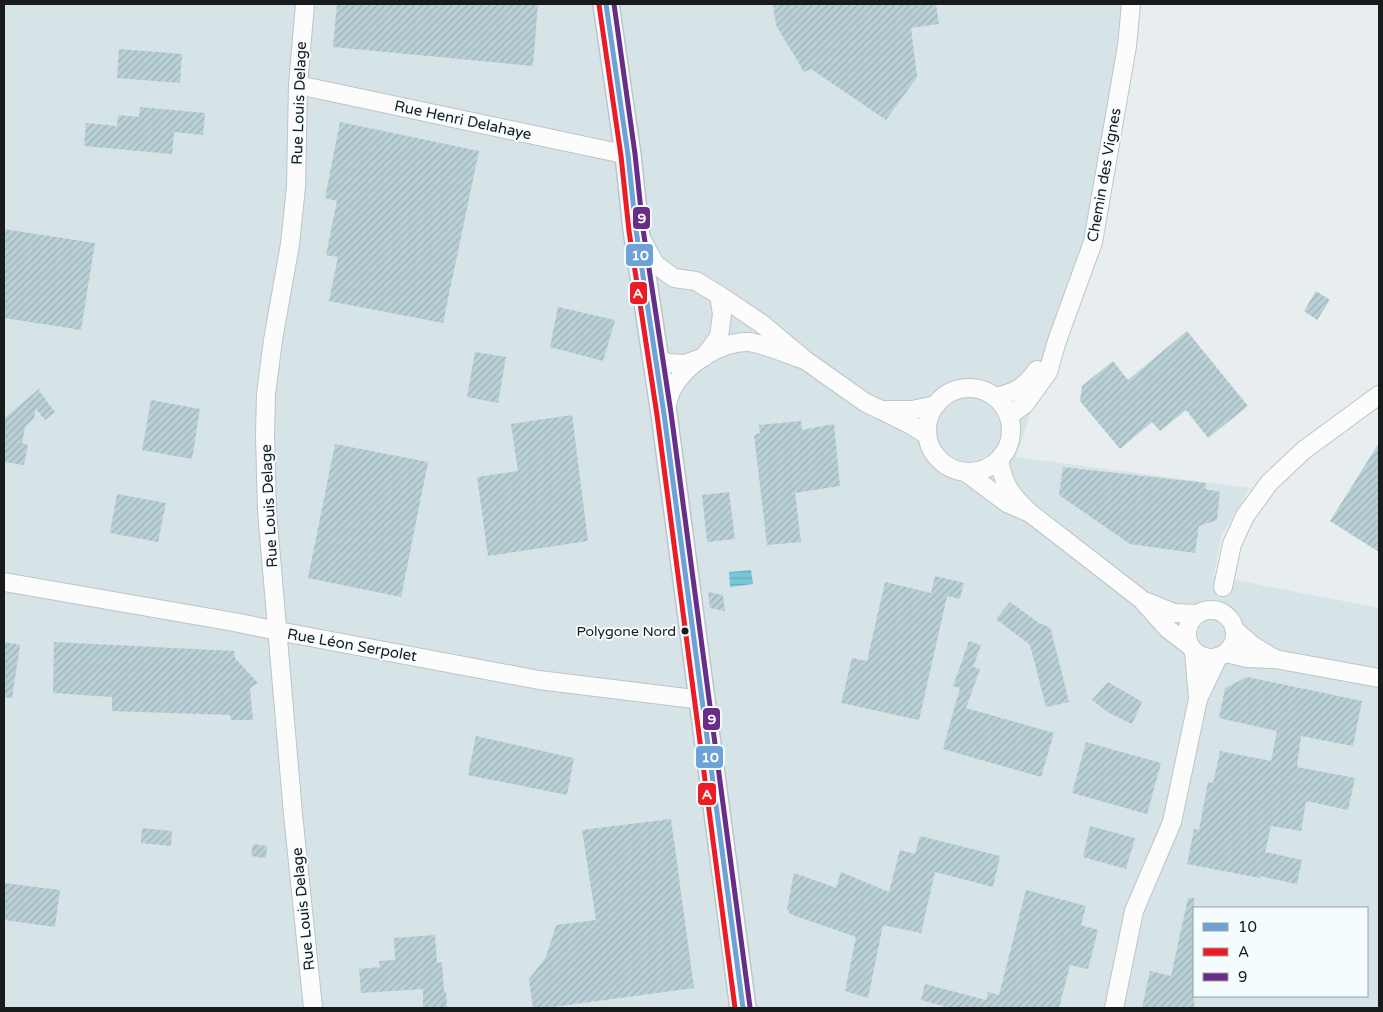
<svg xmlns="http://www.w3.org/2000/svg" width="1383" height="1012" font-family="'Varela Round',sans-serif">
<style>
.built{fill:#d6e3e7;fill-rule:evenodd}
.water{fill:url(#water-rules)}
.building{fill:url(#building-hatch)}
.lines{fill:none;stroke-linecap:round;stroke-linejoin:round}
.street-casing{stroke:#bfc4c6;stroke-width:20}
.secondary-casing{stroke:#bfc4c6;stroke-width:28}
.street{stroke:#fcfcfd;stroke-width:18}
.secondary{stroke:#fcfcfd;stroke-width:25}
.bus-1-casing{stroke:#f4fcff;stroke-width:9}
.bus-2-casing{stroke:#f4fcff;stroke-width:9}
.bus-3-casing{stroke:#f4fcff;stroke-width:9}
.bus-1{stroke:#6ea2d7;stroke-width:5}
.bus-2{stroke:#ed1c24;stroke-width:5}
.bus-3{stroke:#672d87;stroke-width:5}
.bus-dot{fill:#171b1c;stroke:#f4fcff;stroke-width:2}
.labels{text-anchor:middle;stroke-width:4;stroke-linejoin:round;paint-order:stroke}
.bus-label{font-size:14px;fill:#171b1c;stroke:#f4fcff;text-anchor:end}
.street-label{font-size:15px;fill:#171b1c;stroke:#f4fcff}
.line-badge{stroke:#f4fcff;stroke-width:2}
.badge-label{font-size:14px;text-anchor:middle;font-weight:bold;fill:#fff}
</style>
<defs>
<pattern id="water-rules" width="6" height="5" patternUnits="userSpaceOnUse" patternTransform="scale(1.25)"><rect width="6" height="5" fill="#79c6da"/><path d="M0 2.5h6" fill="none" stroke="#68aaba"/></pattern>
<pattern id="building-hatch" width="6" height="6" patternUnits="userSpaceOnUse" patternTransform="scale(1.25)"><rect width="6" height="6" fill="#b9d0d6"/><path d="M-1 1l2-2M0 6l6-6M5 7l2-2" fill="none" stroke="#9eb2b7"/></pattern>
</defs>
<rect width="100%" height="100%" fill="#e8eef0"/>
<path class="built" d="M4,4H1135L1092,228L1016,457L1250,488L1221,536L1214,576L1379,608V1008H4ZM1194,908H1367V996H1194Z"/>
<polygon class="water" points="751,570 753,584 730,587 729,572"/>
<g class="building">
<polygon points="337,4 538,4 533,66 333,47"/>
<polygon points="773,4 936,4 939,24 911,28 917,77 886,120 811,69 804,72 776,25"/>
<polygon points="119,49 182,54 180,83 117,78"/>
<polygon points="140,107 205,113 203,135 174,132 172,154 84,146 86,123 117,126 118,115 139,117"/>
<polygon points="340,122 479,151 443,323 329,301 338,257 326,255 337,201 325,198"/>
<polygon points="4,229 95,243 81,330 4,318"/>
<polygon points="1316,291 1330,300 1317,320 1304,311"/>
<polygon points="558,307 615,320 603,361 550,347"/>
<polygon points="1187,331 1248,406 1208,438 1186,410 1160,431 1152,422 1120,449 1080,401 1082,386 1113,361 1128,380"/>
<polygon points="475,352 506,357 498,403 467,397"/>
<polygon points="40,388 39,391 55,412 45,420 36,409 34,418 25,427 22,443 28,445 24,465 4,462 5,418"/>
<polygon points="151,400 200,409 192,459 142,450"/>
<polygon points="572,415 588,541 488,556 477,477 518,471 511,424"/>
<polygon points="801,421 802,430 834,424 840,486 795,493 801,542 767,545 754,435 760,433 759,425"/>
<polygon points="1379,443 1379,552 1330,521"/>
<polygon points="335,444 428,462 401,597 308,578"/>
<polygon points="1063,467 1206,483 1205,489 1220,492 1217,520 1199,526 1195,553 1130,544 1059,495"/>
<polygon points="729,492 735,539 707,542 702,495"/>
<polygon points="117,494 166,503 158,542 110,533"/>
<polygon points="935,576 964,583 960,599 947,596 919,720 841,703 852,658 867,661 885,582 931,593"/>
<polygon points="708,592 723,595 725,611 710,608"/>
<polygon points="1010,602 1039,623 1049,627 1051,630 1069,702 1046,707 1030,645 996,619"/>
<polygon points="969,641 981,645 973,667 980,669 966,708 1054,733 1041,777 943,749 960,688 953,686"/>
<polygon points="4,642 20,645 12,698 4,697"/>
<polygon points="54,642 234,651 235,658 258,683 250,688 253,720 231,720 230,715 112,711 112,697 53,693"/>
<polygon points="1247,677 1362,701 1353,746 1301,736 1297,767 1355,778 1348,810 1306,801 1301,831 1271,826 1265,852 1302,860 1297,884 1260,876 1260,878 1187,864 1194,829 1199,830 1208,782 1213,783 1220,751 1271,761 1277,731 1219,718 1225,688"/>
<polygon points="1108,682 1142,702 1132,724 1109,713 1092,700"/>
<polygon points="476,736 574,758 567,795 468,775"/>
<polygon points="1086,742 1161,763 1147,814 1072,793"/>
<polygon points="671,819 694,988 545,1008 533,1008 529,979 546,957 556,925 596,920 582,830"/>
<polygon points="1090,826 1135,838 1126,869 1083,857"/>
<polygon points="142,828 172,831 171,846 141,843"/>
<polygon points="920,836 1000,856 993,887 935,872 921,933 883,925 868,998 845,991 856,937 790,914 787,909 794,873 836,888 841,872 889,892 900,850 915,854"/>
<polygon points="253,844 267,846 266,858 251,856"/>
<polygon points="4,883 60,890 55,927 4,920"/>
<polygon points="1026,890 1086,906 1081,925 1098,930 1088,969 1070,965 1059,1008 950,1008 921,1000 925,984 986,1000 988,992 999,995"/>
<polygon points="1188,898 1194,898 1194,1008 1142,1008 1150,971 1171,976"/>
<polygon points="435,935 437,963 442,962 444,992 446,991 447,1008 423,1008 423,989 361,993 359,969 380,967 379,961 395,960 394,938"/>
</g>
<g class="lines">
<g class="street-casing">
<g id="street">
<polyline points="305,4 298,85 296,187 290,244 273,340 266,394 265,435 267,511 293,814 313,1008"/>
<polyline points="298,85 628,155"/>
<path d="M643,242L655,264L674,278L696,281L719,295L762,324L805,360C792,356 761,343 749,342C720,341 686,364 672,389C669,396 667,404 665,411"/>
<polyline points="654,357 668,363 685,364 704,357 719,337 722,314 719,295"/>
<polyline points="805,360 866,403 881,410"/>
<circle cx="969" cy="430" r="42"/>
<path d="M996,397C1016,392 1025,387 1037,370"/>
<polyline points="1009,416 1025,404 1048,372 1057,341 1093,242 1127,46 1131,4"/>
<polyline points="927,435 911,425 881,410 912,410 936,405"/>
<path d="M967,473L1007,503L1030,513C1011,495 1005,488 999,461"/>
<polyline points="1030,513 1141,599 1168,629 1190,646"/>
<polyline points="4,582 234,622 278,631 539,680 702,700"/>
<polyline points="1223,587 1232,544 1245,516 1269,483 1304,450 1379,395"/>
<polyline points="1147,602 1174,613 1197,614"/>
<circle cx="1211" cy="634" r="24"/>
<polyline points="1236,631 1252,645 1275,659"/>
<polyline points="1194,651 1198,699"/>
<polyline points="1226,653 1247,658 1275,659 1379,678"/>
<polyline points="1114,1008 1134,911 1172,822 1198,699 1218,657"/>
</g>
</g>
<g class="secondary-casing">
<polyline id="secondary" points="606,4 628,155 636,230 664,414 743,1008"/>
</g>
<use href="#street" class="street"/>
<use href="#secondary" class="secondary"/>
<g class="bus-1-casing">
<polyline id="bus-1" points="606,4 628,155 636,230 664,414 743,1008"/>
</g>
<g class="bus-2-casing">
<polyline id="bus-2" points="599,5 621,156 629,231 657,415 735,1008"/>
</g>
<g class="bus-3-casing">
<polyline id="bus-3" points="614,4 635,154 643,229 671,413 750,1007"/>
</g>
<use href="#bus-1" class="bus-1"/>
<use href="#bus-2" class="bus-2"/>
<use href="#bus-3" class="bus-3"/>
</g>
<circle class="bus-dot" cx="685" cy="631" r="4.5"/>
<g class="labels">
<g class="bus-label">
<text x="676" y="636">Polygone Nord</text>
</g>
<g class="street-label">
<text transform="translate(299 103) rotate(-88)" y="5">Rue Louis Delage</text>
<text transform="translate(463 120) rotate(12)" y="5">Rue Henri Delahaye</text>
<text transform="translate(1104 175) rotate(-80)" y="5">Chemin des Vignes</text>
<text transform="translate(269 506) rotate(-93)" y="5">Rue Louis Delage</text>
<text transform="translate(352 645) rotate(10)" y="5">Rue Léon Serpolet</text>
<text transform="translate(303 909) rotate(-96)" y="5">Rue Louis Delage</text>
</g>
</g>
<g class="line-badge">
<rect x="632" y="206" width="19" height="24" rx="5" fill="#672d87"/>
<rect x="625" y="243" width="29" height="24" rx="5" fill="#6ea2d7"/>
<rect x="629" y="281" width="19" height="24" rx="5" fill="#ed1c24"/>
<rect x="702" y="707" width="19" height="24" rx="5" fill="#672d87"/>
<rect x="695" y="745" width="29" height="24" rx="5" fill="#6ea2d7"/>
<rect x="697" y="782" width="20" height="24" rx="5" fill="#ed1c24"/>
</g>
<g class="badge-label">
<text x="642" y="223">9</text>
<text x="640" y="260">10</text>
<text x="638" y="298">A</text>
<text x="712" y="724">9</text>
<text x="710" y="762">10</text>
<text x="707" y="799">A</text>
</g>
<rect width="1383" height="1012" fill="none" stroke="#171b1c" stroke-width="10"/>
<rect x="1193" y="907" width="175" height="90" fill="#f4fcff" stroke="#9ca2a4"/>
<rect x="1203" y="923" width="25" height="8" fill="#6ea2d7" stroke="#9ca2a4"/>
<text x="1238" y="932" font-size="15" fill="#171b1c">10</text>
<rect x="1203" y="948" width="25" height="8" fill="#ed1c24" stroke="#9ca2a4"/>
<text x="1238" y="957" font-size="15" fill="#171b1c">A</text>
<rect x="1203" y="973" width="25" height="8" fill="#672d87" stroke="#9ca2a4"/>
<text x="1238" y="982" font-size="15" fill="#171b1c">9</text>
</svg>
